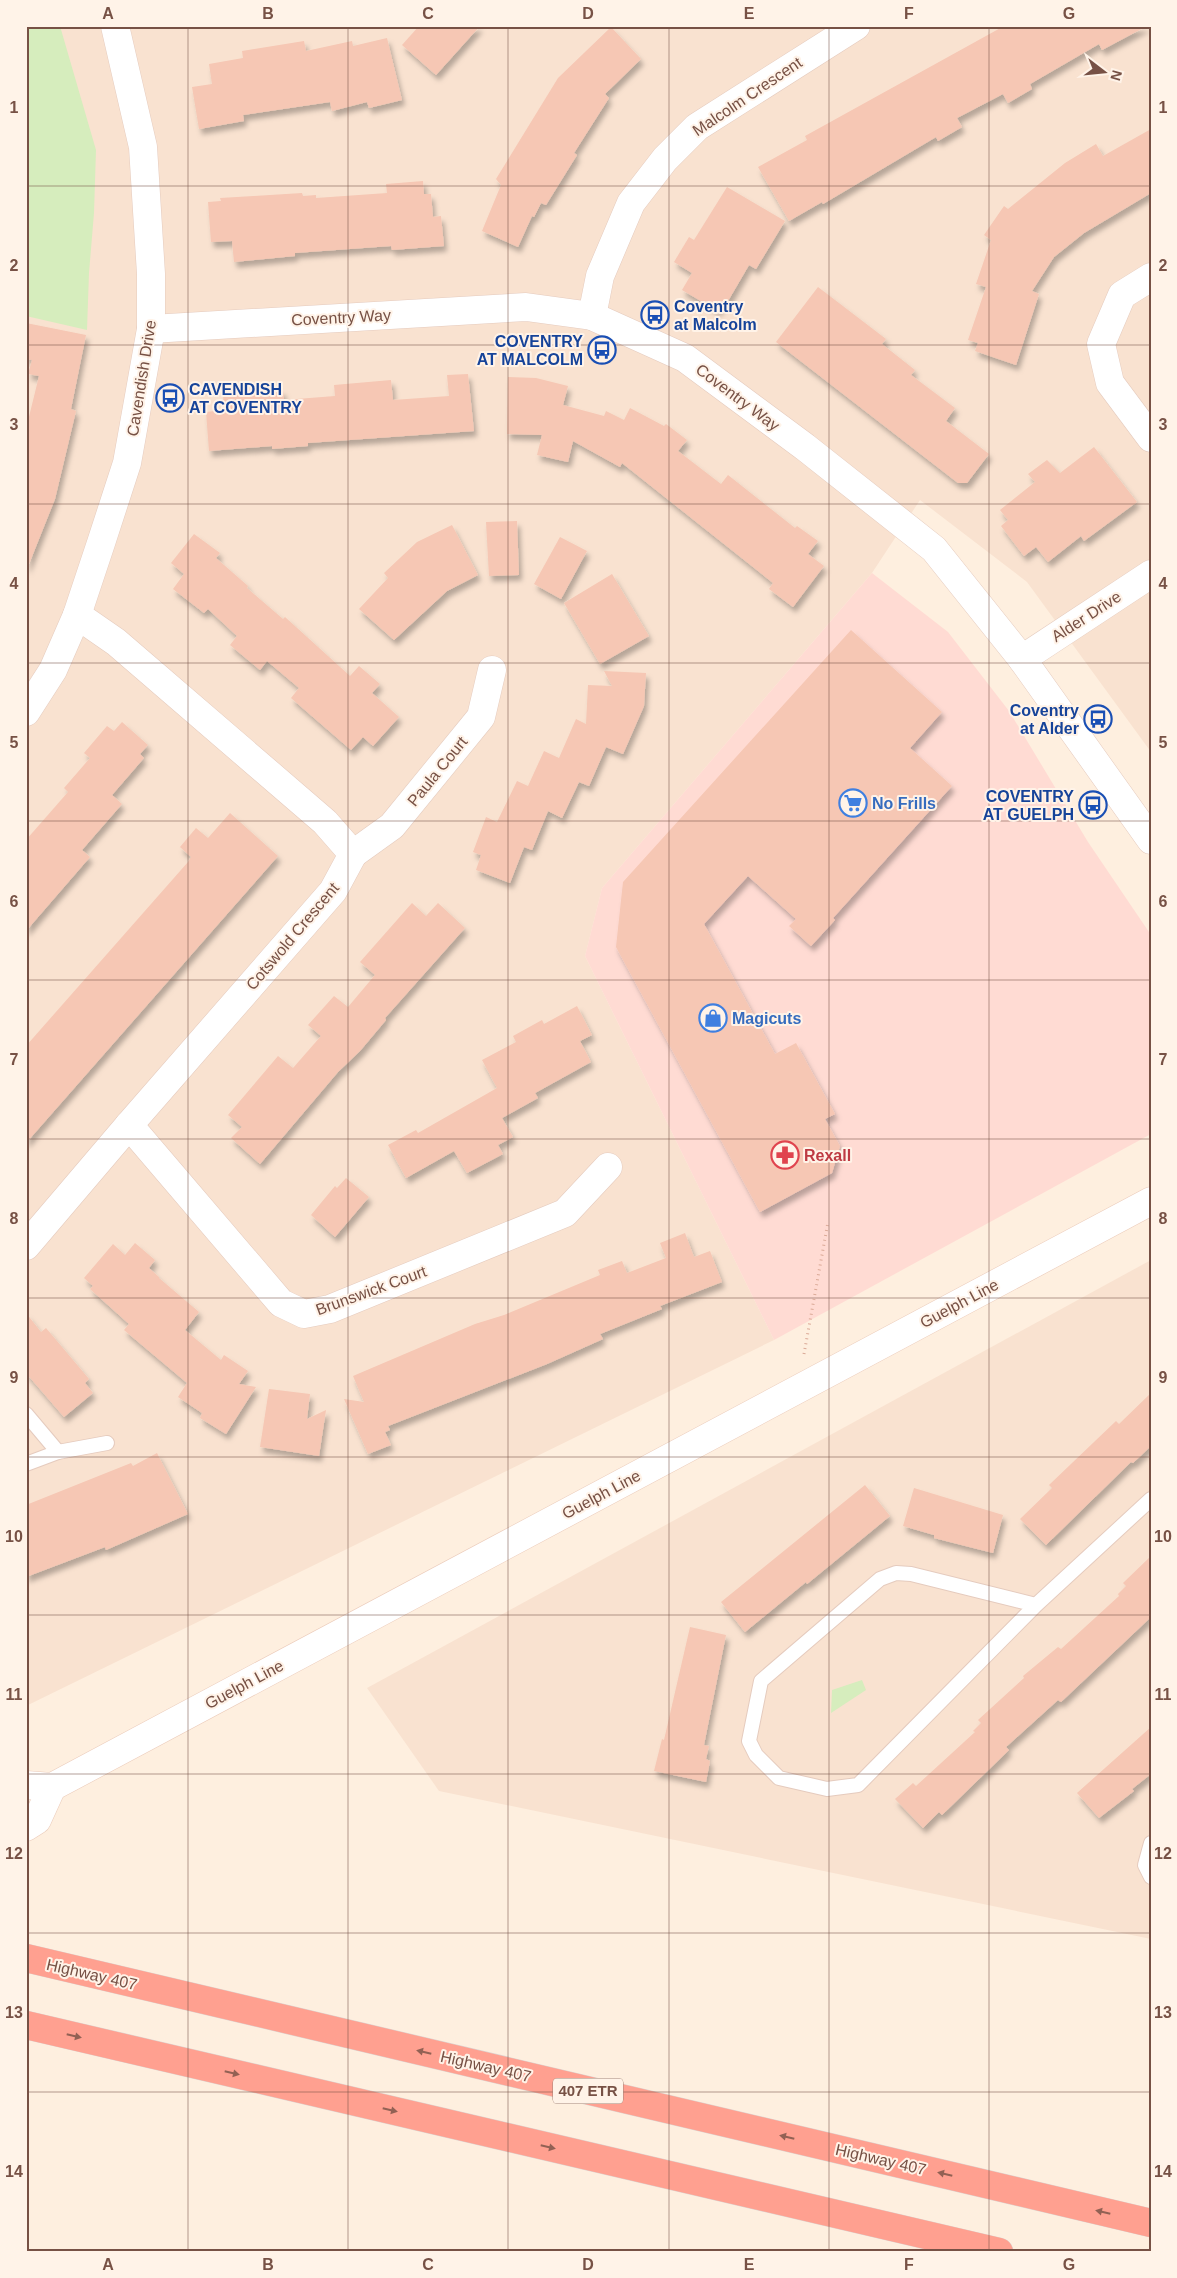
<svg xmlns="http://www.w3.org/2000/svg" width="1177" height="2278" font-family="Arial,sans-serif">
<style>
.residential{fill:#f9e2d0}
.commercial{fill:#ffdbd3}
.green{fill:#d6edbd}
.building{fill:#f6c7b4;filter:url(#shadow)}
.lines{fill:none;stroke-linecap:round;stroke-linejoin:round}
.service-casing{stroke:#e5cbbe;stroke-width:16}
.minor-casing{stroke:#e5cbbe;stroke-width:29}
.tertiary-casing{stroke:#e5cbbe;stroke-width:29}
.secondary-casing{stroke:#ebcbba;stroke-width:29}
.motorway-casing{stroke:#dcd2cf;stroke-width:29}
.path{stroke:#dbaa98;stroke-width:3;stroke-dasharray:1 4;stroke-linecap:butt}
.service{stroke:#fff;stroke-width:14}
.minor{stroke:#fff;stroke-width:28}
.tertiary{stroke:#fff;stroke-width:28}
.secondary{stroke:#fff;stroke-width:28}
.motorway{stroke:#ffa090;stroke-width:28}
.oneway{fill:#926154}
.grid{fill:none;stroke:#775145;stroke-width:1;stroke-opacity:0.55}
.labels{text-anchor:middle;stroke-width:4;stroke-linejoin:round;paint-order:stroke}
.shield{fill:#fff3e8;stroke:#a08276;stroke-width:1}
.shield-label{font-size:15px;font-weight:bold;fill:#775145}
.street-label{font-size:16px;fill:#775145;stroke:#fff3e8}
.transit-label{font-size:16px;font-weight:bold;fill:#164399;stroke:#fff3e8;text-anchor:end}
.shop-label{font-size:16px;font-weight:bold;fill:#366cbe;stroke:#fff3e8;text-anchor:start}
.health-label{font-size:16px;font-weight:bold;fill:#be3a42;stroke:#fff3e8;text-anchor:start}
.neatline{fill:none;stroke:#775145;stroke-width:2}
.grid-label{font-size:16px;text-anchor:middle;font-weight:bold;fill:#775145}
</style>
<defs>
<filter id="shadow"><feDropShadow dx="3" dy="5.5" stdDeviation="2.5" flood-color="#0004"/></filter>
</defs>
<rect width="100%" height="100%" fill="#feefdf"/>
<g class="residential">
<polygon points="26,26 1151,26 1151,752 1027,582 920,500 872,573 602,888 585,956 774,1340 26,1706"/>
<polygon points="1151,1260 1151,1939 439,1791 367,1688"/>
</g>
<polygon class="commercial" points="872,573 948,632 1009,711 1088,842 1151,935 1151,1134 774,1340 585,956 602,888"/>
<g class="green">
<polygon points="26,26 60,26 96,150 94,213 89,273 87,330 26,316"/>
<polygon points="862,1680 866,1690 831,1713 832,1690"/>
</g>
<g class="building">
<polygon points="419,26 480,26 436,75 402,45"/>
<polygon points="1004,26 1147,26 1102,50 1099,44 1030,84 1032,89 1008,103 1003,94 957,118 962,127 938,141 936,137 823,204 822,202 789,221 758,167 807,140 805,136"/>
<polygon points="611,27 641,59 605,94 609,98 574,153 577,155 546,205 541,203 534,217 532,216 518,247 482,231 501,185 496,179 558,78"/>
<polygon points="387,38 402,100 369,108 367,102 332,111 330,102 243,115 244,121 199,129 192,87 212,84 209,64 243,58 242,51 304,41 306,51 352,41 353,46"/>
<polygon points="1151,129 1151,193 1084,233 1054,257 1032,291 1039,294 1016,365 975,351 978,343 968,340 986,287 976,284 991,240 984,235 1004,206 1008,209 1065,163 1096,144 1103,156"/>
<polygon points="423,181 424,194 431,194 433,217 441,216 444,246 392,250 391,246 295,253 295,256 234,262 232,241 211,242 208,202 221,201 220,198 302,193 303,196 316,195 316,198 387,193 386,184"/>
<polygon points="727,187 785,221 756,269 749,265 728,301 726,299 718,311 682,290 692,273 674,262 689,237 694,240"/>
<polygon points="818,287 886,339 882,344 915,370 911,375 955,408 946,421 989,454 967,483 958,483 776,342"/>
<polygon points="26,323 86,335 71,409 76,411 55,499 27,569 26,429 39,376 28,374 32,360 26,359"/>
<polygon points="468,374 474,431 308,443 308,446 272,449 272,446 209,451 206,412 224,410 223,393 283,390 284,400 335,396 334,385 391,380 393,400 449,396 447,375"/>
<polygon points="508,377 536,378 568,386 563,405 604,416 606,411 624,420 630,408 664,426 666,424 687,440 678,451 721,484 728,475 795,528 797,526 818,541 808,554 824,566 793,607 769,589 773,583 622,463 620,467 573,441 568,462 537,455 542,435 507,434"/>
<polygon points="1094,447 1137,502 1084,541 1081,536 1048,562 1036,547 1024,556 1001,526 1008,520 1000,510 1035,482 1028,474 1047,460 1060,473"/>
<polygon points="517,521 519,575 489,576 486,522"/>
<polygon points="452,525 478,575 447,591 394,640 359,609 388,578 384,573 417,542"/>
<polygon points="194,534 220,553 216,558 248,586 247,588 283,619 285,617 350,676 359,666 380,684 372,693 399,717 373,746 363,737 351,750 291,698 299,688 267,661 260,670 230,645 237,636 208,609 204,613 173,589 184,574 171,563"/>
<polygon points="560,537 587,551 561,599 534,584"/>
<polygon points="612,574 649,636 600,664 564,603"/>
<polygon points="851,630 942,712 910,748 952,786 833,918 835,920 811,946 789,926 796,919 748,876 704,924 775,1054 796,1043 835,1114 825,1119 840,1146 832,1173 760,1212 616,947 623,882"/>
<polygon points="604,671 646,673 644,706 623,754 606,747 589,786 579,782 562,818 548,811 532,850 524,847 510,883 476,870 481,855 473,852 486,817 497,822 517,781 528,786 544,751 559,758 576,719 586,724 588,685 612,686"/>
<polygon points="122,722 148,745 140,754 144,758 112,795 122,804 82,850 90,857 26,931 26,840 68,792 64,788 90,758 84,753 107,726 114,731"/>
<polygon points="230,813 278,856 26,1143 26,1046 188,862 191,857 180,847 196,828 208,838"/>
<polygon points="412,903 426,916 438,903 465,928 385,1018 386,1020 360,1051 338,1072 260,1164 231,1138 242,1127 228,1115 278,1056 293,1068 321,1036 308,1025 334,996 348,1007 375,975 360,962"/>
<polygon points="577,1006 592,1035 580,1041 591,1062 535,1093 538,1098 502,1118 513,1137 498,1145 503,1154 467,1173 454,1151 406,1178 388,1145 416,1130 418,1133 497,1088 482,1060 516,1042 513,1036 542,1020 544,1024"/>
<polygon points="346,1178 369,1197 335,1237 311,1215 335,1186 337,1188"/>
<polygon points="685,1233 694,1257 710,1251 722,1282 660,1306 662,1309 600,1334 603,1339 547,1364 388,1426 390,1430 385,1432 391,1445 368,1454 344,1399 364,1402 353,1376 475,1324 504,1315 600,1275 598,1270 622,1261 627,1273 666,1258 660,1243"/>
<polygon points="135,1243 155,1260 149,1268 159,1277 159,1278 199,1312 185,1330 221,1360 224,1355 248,1371 239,1384 256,1387 226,1434 200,1418 202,1413 178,1397 187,1383 124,1330 129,1324 90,1289 93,1286 84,1278 113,1244 125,1255"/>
<polygon points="26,1313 41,1332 46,1328 89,1379 85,1383 93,1393 64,1417 26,1373"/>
<polygon points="269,1389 310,1394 307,1419 326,1410 319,1456 260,1447"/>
<polygon points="1151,1393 1151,1446 1133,1463 1131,1462 1046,1545 1020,1519 1052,1488 1049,1485 1116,1421 1119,1424"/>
<polygon points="157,1453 188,1514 106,1550 105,1547 26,1577 26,1505 131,1463 133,1466"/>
<polygon points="865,1485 890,1516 807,1584 806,1582 745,1632 721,1602"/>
<polygon points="914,1488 1003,1515 993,1553 934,1538 934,1535 903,1526"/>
<polygon points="1151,1556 1151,1617 1061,1702 1058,1700 1006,1747 1009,1750 942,1815 939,1812 923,1828 895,1799 913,1783 916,1786 975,1732 973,1731 981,1723 978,1720 1024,1678 1023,1676 1058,1647 1061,1649 1119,1596 1118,1594 1126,1586 1123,1583"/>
<polygon points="690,1627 726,1635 704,1745 709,1746 706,1759 710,1761 706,1782 654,1771 662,1739 664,1740"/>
<polygon points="1151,1727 1151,1774 1132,1789 1134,1791 1099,1818 1077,1793"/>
</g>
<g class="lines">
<g class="service-casing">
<g id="service">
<polyline points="26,1414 58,1452"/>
<polyline points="26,1464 58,1452 107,1443"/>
<polyline points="1036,1605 911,1574 896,1573 880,1579 761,1681 749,1741 756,1755 779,1778 827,1789 858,1785 1036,1605 1151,1499"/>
<polyline points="1151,1843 1145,1865 1151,1877"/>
</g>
</g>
<g class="minor-casing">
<g id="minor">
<polyline points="1151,277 1122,295 1101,344 1110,383 1151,438"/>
<polyline points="592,316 600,276 631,203 665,159 697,127 856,26"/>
<polyline points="151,329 526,307 592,316 685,358 805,447 934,549 1022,659 1151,840"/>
<polyline points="1022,659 1151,574"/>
<polyline points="353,854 392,826 481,717 492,670"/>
<polyline points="129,1125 281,1303 304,1314 330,1309 565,1213 608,1167"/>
<polyline points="26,1246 129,1125 333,891 353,854 325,822 116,642 77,615"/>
</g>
</g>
<g class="tertiary-casing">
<polyline id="tertiary" points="26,712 53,670 77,615 101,543 127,463 151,329 151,274 143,147 115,26"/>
</g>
<g class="secondary-casing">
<g id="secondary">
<polyline points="26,1785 52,1787 1151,1201"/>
<polyline points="26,1827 37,1820 52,1787"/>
</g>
</g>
<g class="motorway-casing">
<g id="motorway">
<polyline points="26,1958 1151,2223"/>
<polyline points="26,2025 999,2252"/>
</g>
</g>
<polyline class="path" points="804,1354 828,1222"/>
<use href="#service" class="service"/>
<use href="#minor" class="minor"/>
<use href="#tertiary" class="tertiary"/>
<use href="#secondary" class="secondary"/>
<use href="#motorway" class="motorway"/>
</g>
<defs><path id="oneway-solid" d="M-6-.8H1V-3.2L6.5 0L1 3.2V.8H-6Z" transform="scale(1.25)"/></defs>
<g class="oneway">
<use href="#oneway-solid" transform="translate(74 2036) rotate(13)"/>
<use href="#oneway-solid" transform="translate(424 2052) rotate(-167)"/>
<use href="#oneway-solid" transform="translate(232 2073) rotate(13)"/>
<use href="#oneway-solid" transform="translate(390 2110) rotate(13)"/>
<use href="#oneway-solid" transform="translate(787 2137) rotate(-167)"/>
<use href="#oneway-solid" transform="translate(548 2147) rotate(13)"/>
<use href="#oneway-solid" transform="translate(945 2174) rotate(-167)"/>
<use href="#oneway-solid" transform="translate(1103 2212) rotate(-167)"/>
</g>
<path class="grid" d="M188,26V2252M348,26V2252M508,26V2252M669,26V2252M829,26V2252M989,26V2252M26,186H1151M26,345H1151M26,504H1151M26,663H1151M26,821H1151M26,980H1151M26,1139H1151M26,1298H1151M26,1457H1151M26,1615H1151M26,1774H1151M26,1933H1151M26,2092H1151"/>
<defs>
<g id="bus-ring" transform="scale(1.4375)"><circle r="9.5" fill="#fff3e8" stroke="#1a4fb4" stroke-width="1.5"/><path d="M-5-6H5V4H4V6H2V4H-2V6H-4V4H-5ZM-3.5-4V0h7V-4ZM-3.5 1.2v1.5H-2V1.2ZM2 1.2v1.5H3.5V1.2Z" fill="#1a4fb4"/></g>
<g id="supermarket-ring" transform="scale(1.4375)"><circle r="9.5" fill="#fff3e8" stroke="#3f7fe0" stroke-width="1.5"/><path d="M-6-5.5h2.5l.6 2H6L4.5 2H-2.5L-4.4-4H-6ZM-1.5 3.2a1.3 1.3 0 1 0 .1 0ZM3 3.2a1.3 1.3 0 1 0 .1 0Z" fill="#3f7fe0"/></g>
<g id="shop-ring" transform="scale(1.4375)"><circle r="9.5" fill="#fff3e8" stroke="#3f7fe0" stroke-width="1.5"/><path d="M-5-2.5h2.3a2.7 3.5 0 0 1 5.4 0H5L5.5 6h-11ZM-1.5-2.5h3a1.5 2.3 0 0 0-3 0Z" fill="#3f7fe0"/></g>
<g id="pharmacy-ring" transform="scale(1.4375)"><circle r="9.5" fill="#fff3e8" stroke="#e0444e" stroke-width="1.5"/><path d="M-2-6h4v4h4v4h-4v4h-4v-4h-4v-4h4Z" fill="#e0444e"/></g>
</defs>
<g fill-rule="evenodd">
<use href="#bus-ring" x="655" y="315"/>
<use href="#bus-ring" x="602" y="350"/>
<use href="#bus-ring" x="170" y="398"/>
<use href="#bus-ring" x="1098" y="719"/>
<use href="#supermarket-ring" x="853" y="803"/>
<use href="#bus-ring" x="1093" y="805"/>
<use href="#shop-ring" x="713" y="1018"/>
<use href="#pharmacy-ring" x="785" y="1155"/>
</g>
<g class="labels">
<rect class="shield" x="553" y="2078.5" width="70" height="25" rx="4"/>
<g class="shield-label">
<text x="588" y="2096">407 ETR</text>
</g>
<g class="street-label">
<text transform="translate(747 96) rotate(-34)" y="6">Malcolm Crescent</text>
<text transform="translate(341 317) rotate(-3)" y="6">Coventry Way</text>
<text transform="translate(141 378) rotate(-81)" y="6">Cavendish Drive</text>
<text transform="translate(738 397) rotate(37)" y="6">Coventry Way</text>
<text transform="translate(1086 616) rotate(-33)" y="6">Alder Drive</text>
<text transform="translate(437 771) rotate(-51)" y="6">Paula Court</text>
<text transform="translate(292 936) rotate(-50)" y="6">Cotswold Crescent</text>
<text transform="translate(371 1290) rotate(-20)" y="6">Brunswick Court</text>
<text transform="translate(959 1303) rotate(-28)" y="6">Guelph Line</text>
<text transform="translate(601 1494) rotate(-28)" y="6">Guelph Line</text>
<text transform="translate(244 1684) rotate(-28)" y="6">Guelph Line</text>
<text transform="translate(92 1974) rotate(13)" y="6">Highway 407</text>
<text transform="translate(486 2066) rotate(13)" y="6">Highway 407</text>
<text transform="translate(881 2159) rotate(13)" y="6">Highway 407</text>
</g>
<g class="transit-label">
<text x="674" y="312" text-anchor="start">Coventry<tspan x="674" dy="18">at Malcolm</tspan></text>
<text x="583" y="347">COVENTRY<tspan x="583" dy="18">AT MALCOLM</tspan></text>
<text x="189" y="395" text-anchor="start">CAVENDISH<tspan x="189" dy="18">AT COVENTRY</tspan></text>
<text x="1079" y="716">Coventry<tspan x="1079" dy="18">at Alder</tspan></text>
<text x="1074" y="802">COVENTRY<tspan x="1074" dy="18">AT GUELPH</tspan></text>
</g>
<g class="shop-label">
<text x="872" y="809">No Frills</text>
<text x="732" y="1024">Magicuts</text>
</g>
<g class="health-label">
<text x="804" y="1161">Rexall</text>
</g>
</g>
<rect width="1177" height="2278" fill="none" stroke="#fff3e8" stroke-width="55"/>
<g transform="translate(1104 72) rotate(106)" stroke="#fff3e8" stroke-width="4" paint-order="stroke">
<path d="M0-4L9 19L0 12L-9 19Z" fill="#775145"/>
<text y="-8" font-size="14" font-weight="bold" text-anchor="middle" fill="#775145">N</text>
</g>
<rect x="28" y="28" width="1122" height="2222" class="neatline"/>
<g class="grid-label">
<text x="108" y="19">A</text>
<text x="268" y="19">B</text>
<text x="428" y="19">C</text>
<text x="588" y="19">D</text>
<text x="749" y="19">E</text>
<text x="909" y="19">F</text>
<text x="1069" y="19">G</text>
<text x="14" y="113">1</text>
<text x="1163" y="113">1</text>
<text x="14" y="271">2</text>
<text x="1163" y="271">2</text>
<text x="14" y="430">3</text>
<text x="1163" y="430">3</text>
<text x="14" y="589">4</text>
<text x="1163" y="589">4</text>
<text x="14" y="748">5</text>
<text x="1163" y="748">5</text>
<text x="14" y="907">6</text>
<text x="1163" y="907">6</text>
<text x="14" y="1065">7</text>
<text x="1163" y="1065">7</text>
<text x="14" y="1224">8</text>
<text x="1163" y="1224">8</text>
<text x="14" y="1383">9</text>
<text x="1163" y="1383">9</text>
<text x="14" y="1542">10</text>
<text x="1163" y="1542">10</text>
<text x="14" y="1700">11</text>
<text x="1163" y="1700">11</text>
<text x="14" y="1859">12</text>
<text x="1163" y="1859">12</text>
<text x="14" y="2018">13</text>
<text x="1163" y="2018">13</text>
<text x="14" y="2177">14</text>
<text x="1163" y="2177">14</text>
<text x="108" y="2270">A</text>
<text x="268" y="2270">B</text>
<text x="428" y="2270">C</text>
<text x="588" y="2270">D</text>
<text x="749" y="2270">E</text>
<text x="909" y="2270">F</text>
<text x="1069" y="2270">G</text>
</g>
</svg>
